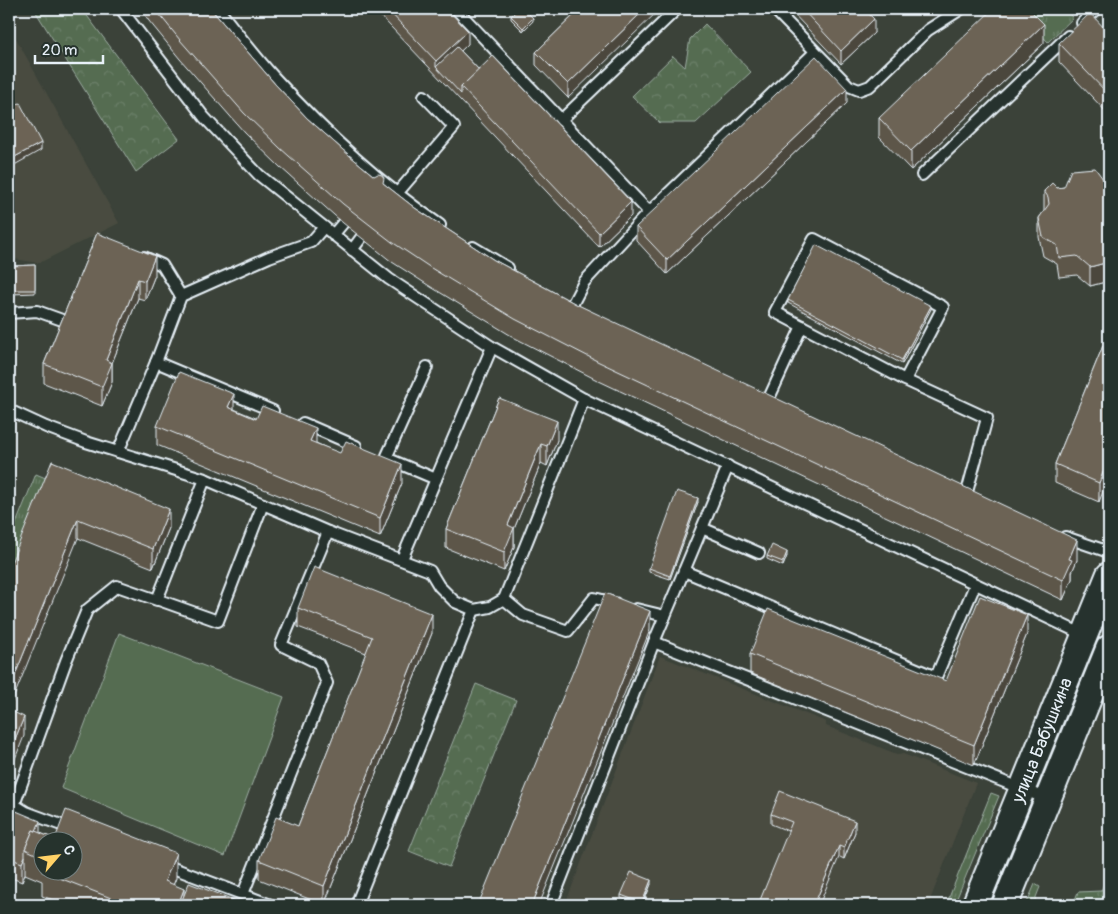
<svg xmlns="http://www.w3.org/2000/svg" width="1118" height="914" font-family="Pangolin,sans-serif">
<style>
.built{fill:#4a4c41}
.grass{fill:url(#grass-tufts);stroke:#9eaea4}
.park{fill:url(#park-crowns);stroke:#9eaea4}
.pitch{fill:#556c51;stroke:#9eaea4}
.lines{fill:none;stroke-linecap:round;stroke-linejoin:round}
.service-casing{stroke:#e8f1f8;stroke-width:14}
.tertiary-casing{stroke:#e8f1f8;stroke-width:29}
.service{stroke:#26332d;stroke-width:10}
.tertiary{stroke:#26332d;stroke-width:25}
.wall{fill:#5d5649;stroke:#e8f1f8;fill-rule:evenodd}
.shaded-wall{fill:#4c463c;stroke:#e8f1f8}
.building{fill:#6c6455;stroke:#e8f1f8}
.labels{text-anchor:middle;stroke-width:4.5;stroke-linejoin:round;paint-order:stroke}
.street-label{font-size:18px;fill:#e8f1f8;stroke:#26332d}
</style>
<defs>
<pattern id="grass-tufts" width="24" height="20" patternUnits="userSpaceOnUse" patternTransform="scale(1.25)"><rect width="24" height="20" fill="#556c51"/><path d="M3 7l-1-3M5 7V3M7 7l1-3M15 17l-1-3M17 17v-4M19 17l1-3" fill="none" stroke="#6d816b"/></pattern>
<pattern id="park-crowns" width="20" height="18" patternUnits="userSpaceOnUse" patternTransform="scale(1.25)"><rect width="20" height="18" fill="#556c51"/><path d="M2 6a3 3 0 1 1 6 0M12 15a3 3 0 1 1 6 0" fill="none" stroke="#6d816b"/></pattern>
</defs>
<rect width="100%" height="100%" fill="#3b4239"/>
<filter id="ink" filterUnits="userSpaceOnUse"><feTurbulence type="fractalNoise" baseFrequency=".02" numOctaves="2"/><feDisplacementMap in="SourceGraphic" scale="10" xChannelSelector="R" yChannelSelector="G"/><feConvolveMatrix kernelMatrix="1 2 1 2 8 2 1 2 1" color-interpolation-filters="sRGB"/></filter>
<g filter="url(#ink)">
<g class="built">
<polygon points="9,26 119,223 39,263 9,258"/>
<polygon points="660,656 826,722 826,726 899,755 903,754 976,783 928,905 565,905"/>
</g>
<g class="grass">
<polygon points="1019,11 1068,13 1073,18 1048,42"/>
<polygon points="36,474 48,479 9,574 9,541"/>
<polygon points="991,793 999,796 954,905 946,905"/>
<polygon points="1105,881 1109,883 1109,905 1073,905 1078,892 1101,891"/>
<polygon points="1035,884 1040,887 1033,905 1026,905"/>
</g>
<g class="park">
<polygon points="34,9 82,9 179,139 136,172"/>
<polygon points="705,24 751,72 696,123 660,123 632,96 673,56 685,67 690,39"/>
<polygon points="476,684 516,700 449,867 409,851"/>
</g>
<polygon class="pitch" points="119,633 284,697 225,856 61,788"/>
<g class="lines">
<g class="service-casing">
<g id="service">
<polyline points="121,9 204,117 259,175 389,279 492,347 584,399 1084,635"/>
<path d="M218,9C236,31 254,55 273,76C323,131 379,183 440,225"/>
<polyline points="456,9 649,212"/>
<polyline points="774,9 849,86 859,90 870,86 928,30 961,9"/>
<polyline points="1082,23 1097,9"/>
<polyline points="561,120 677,9"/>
<polyline points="922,175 1068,36"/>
<polyline points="394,197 454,127 424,96"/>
<polyline points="333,235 343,223"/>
<polyline points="473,247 508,268"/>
<polyline points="352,250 361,238"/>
<polyline points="144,257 162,265 181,296"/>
<polyline points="573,303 584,282 649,212 815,52"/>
<polyline points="9,313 37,311 62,320"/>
<polyline points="156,362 273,411"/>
<polyline points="905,380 943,307 814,239 775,312 905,380 987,418 967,492"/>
<polyline points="770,396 802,326"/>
<polyline points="9,410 46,427 86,442 205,479 328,532 430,571 439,586 455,602 474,610 490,607 504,599 523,615 568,631 594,598 615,603"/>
<polyline points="303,423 356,446"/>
<polyline points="118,452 156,362 181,296 269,257 311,242 324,227"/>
<polyline points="386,458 427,367"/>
<polyline points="391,460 436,479"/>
<polyline points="728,466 684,571 936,677 975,585"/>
<polyline points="702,528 759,553"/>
<polyline points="1065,537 1109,552"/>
<polyline points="402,559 492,347"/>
<polyline points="156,599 218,621 263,504"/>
<polyline points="504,599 584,399"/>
<polyline points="636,609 665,616"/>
<polyline points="654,642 1047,799"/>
<polyline points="10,802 26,812 72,829"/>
<polyline points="14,805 66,661 87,610 117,586 157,600 205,479"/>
<polyline points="165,865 271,905"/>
<polyline points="243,894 327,683 318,663 281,645 328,532"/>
<polyline points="356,905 474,610"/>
<polyline points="551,905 654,642 684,571"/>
</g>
</g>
<g class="tertiary-casing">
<g id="tertiary">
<path id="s1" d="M975,905L1109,575"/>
<polyline points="1005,905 1109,648"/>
</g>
</g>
<use href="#service" class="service"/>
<use href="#tertiary" class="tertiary"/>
</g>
<g class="wall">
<polygon points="141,9 211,9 275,84 307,118 343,150 374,176 415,208 494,260 576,304 1077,560 1072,572 1072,579 1063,600 599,381 515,338 431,287 392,262 343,223 280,167 244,132 180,59 149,21"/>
<polygon points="374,9 447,9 468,44 461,51 479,70 631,216 599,247"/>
<polygon points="580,9 568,98 536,65 536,52"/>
<polygon points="789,9 864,9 874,33 841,64"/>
<polygon points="511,16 533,21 523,31 511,19"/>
<polygon points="1109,33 1109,115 1059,62 1059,43"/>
<polygon points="1044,43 911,170 879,137 879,118"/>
<polygon points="847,103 667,274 636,240 636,227"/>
<polygon points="1109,182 1109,281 1090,286 1077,275 1059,277 1057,264 1043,256 1039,237 1039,218 1044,211 1044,191 1057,188"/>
<polygon points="97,233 155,275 145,300 138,298 112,363 112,382 102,406 44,383 44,364"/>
<polygon points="35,265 35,293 12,294 11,266"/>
<polygon points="788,300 931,309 902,364 788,303"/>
<polygon points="1109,331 1099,502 1055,483 1055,464"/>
<polygon points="499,398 557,440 547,466 541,463 514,529 514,547 504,571 446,548 446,529"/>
<polygon points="234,409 316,443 402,483 380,537 157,445 157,426"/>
<polygon points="52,461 169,528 153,568 78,538"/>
<polygon points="698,502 670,579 649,572 649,568"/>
<polygon points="767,556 787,556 783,566 767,559"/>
<polygon points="298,608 432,633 324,905 259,879 259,860 298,826 366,653 298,627"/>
<polygon points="1027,634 974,765 750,673 750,654 946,681"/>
<path d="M9,808L40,833L55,839L176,878L173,885L184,895L247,905H67L42,896V881L25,874L22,882L9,877ZM42,842L72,872H42Z"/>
<polygon points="771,814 855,832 844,859 788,831 771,824"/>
<polygon points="651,884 643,905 638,905 621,898 621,895"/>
</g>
<g class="shaded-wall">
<polygon points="645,9 660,9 568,98 568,84"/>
<polygon points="533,18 533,21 523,31 523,28"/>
<polygon points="874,19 874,33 841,64 841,51"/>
<polygon points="1044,24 1044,43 911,170 911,151"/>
<polygon points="468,31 468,44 440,71 436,67 436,61"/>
<polygon points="847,89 847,103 667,274 667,260"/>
<polygon points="41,143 41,150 9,168 9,160"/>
<polygon points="631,202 631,216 599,247 599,233"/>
<polygon points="155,256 155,275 145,300 145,281"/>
<polygon points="1109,262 1109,281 1090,286 1090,267"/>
<polygon points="138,279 138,298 112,363 112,382 102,406 102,387 106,360"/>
<polygon points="931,306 931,309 902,364 902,360"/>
<polygon points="234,394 234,413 228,407"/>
<polygon points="557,421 557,440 547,466 547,446"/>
<polygon points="316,428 316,447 310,441"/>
<polygon points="541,444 541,463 514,529 514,547 504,571 504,552 508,525"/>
<polygon points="1109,457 1109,476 1099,502 1099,483"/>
<polygon points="402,464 402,483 380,537 380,518"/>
<polygon points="698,498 698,502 670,579 670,576"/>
<polygon points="169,509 169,528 153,568 153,549"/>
<polygon points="78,519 78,538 9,709 9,690"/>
<polygon points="1077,540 1077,560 1072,572 1072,579 1063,600 1063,580 1069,559"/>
<polygon points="787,552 787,556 783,566 783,562"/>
<polygon points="650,611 650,630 539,905 532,905"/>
<polygon points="432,614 432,633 324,905 324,886"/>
<polygon points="1027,615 1027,634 974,765 974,745"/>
<polygon points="24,717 24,736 9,774 9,754"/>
<polygon points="40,821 40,840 27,850"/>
<polygon points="855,821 855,832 844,859 844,848"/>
<polygon points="839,846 839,857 819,905 814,905"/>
<polygon points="176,853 176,878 165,905 165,881"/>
<polygon points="25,856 25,874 22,882 22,863"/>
<polygon points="651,880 651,884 642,905 642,903"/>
<polygon points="184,889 184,905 178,905"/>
</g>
<g class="building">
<polygon points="155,9 211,9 275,84 307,118 343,150 374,176 378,174 382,175 384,178 383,183 415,208 494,260 576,304 1077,540 1069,559 1072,560 1063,580 599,362 515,319 431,268 392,242 343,204 280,148 244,113 180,40"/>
<polygon points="387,9 447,9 468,31 436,61"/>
<polygon points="518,9 524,9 533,18 523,28 511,16"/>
<polygon points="580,9 645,9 568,84 536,52"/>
<polygon points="802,9 864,9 874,19 841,51"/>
<polygon points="993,9 1029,9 1044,24 911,151 879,118"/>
<polygon points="1090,13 1109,33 1109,95 1059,43"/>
<polygon points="457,47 479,70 461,87 461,94 436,67"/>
<polygon points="493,56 631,202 599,233 461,87"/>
<polygon points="816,56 847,89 667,260 636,227"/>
<polygon points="20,103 41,143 9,160 9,113 10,112 9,108"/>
<polygon points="1095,168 1106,183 1109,182 1109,262 1090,267 1077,256 1059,258 1057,245 1043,237 1039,218 1049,204 1048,197 1044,191 1052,183 1057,188 1064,187 1071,170"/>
<polygon points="97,233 155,256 145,281 138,279 106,360 112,363 102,387 44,364"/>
<polygon points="816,245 931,306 902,360 788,300"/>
<polygon points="35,265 35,290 12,290 11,266"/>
<polygon points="1109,331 1109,457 1099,483 1055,464"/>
<polygon points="179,372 234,394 228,407 256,419 262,406 316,428 310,441 340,453 346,441 402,464 380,518 157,426"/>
<polygon points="499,398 557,421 547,446 541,444 538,451 508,525 514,528 504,552 446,529"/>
<polygon points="52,461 169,509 153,549 78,519 9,690 9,568"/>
<polygon points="677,491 698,498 670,576 649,568"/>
<polygon points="772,545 787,552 783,562 767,556"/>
<polygon points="314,567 432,614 324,886 259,860 276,817 298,826 372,637 298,608"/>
<polygon points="605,593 650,611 532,905 478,905"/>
<polygon points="980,596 1027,615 974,745 750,654 768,609 946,681"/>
<polygon points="9,710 24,717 9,754"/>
<polygon points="780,791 855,821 844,848 839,846 814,905 758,905 792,822 771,814"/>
<polygon points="9,808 40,821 36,831 33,830 25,849 25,856 22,863 9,858"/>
<polygon points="66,810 176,853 165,881 184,889 178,905 162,905 155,902 154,905 129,905 44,872 72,872 72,842 42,842 42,857 25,849 33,830 55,839"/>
<polygon points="631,872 651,880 642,903 621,895"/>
<polygon points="189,883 247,905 180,905"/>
<polygon points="1094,901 1105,905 1093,905"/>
</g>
</g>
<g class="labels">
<g class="street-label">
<text dy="6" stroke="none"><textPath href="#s1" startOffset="178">улица Бабушкина</textPath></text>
</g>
</g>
<rect width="1118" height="914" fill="none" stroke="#26332d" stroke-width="30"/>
<rect x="15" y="15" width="1088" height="884" fill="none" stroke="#e8f1f8" stroke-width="2" filter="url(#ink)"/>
<g transform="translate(58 856) rotate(62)"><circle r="24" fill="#26332d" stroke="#747f7e"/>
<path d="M0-4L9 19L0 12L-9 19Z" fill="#ffd166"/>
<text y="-8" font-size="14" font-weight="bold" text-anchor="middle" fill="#e8f1f8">С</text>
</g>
<path d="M35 55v8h68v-8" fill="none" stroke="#e8f1f8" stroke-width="2.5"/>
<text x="42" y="55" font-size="15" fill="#e8f1f8" stroke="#26332d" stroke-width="4" paint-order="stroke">20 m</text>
</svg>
